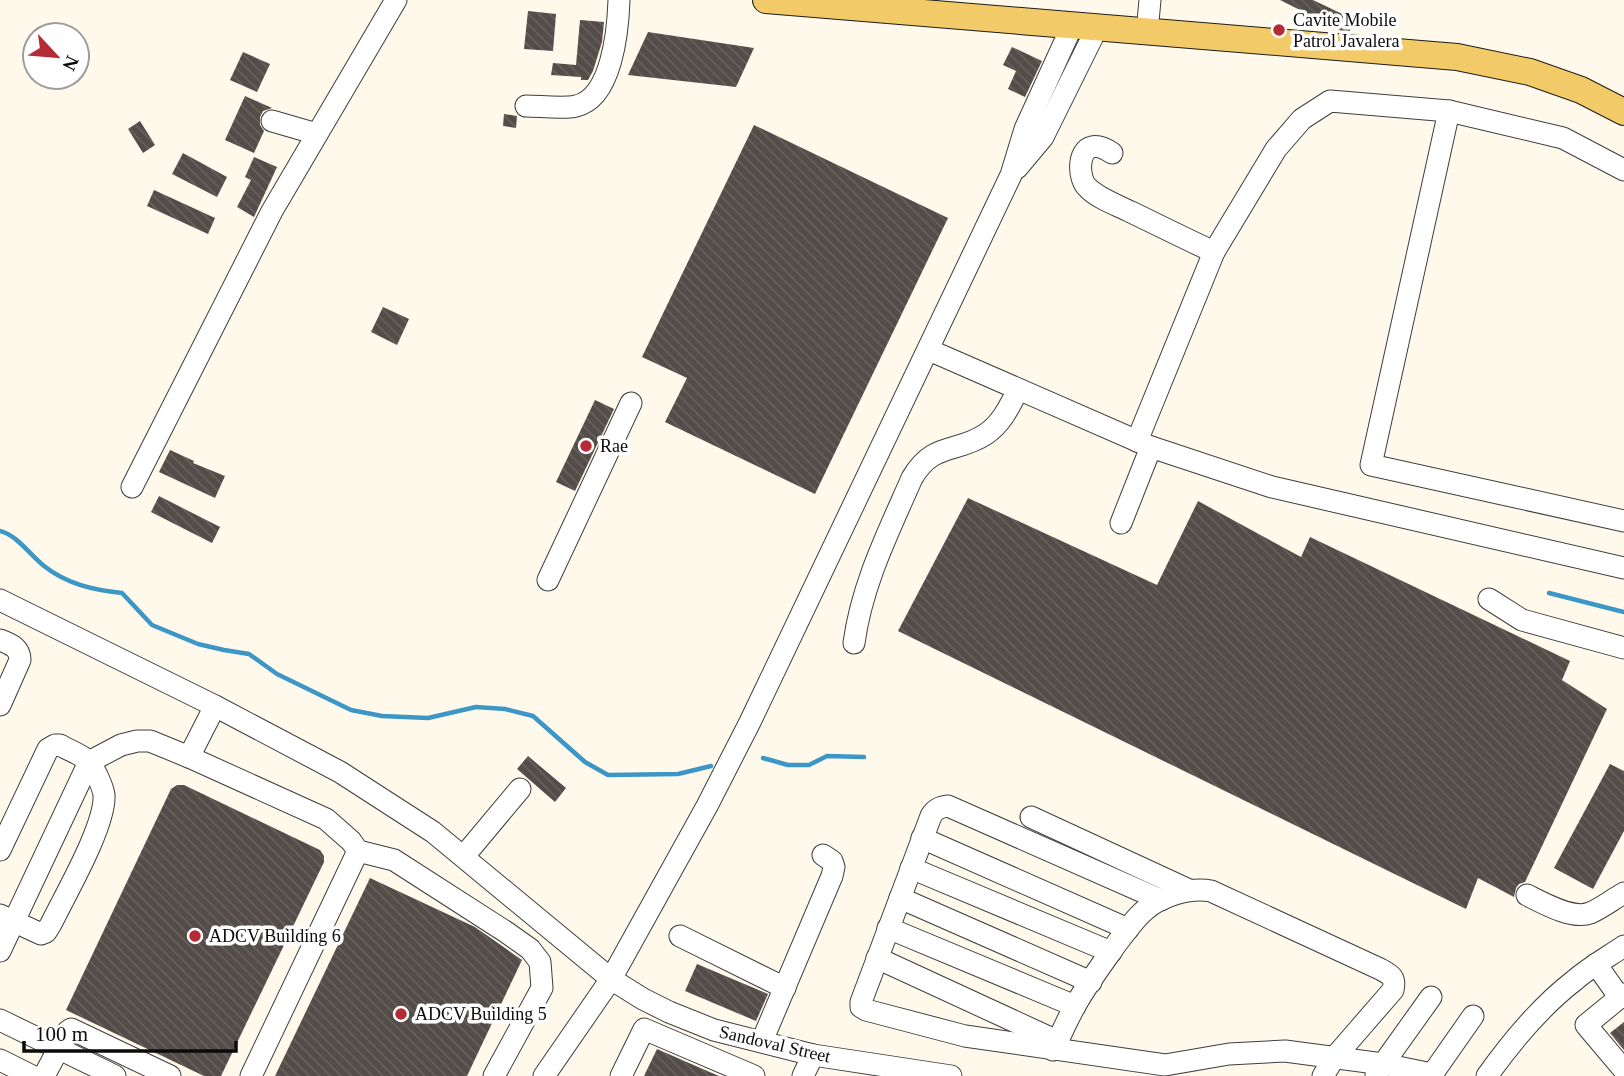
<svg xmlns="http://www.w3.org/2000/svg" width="1624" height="1076" font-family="Georgia,serif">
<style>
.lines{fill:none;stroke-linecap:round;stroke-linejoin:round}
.stream{stroke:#3c96c6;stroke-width:4.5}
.building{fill:url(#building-back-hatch)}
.minor-casing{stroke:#3e3e3e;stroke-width:23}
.major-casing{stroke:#1c1c1c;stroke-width:28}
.minor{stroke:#fff;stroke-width:21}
.major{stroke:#f2ca67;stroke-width:26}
.poi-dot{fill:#b42b37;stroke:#fff;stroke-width:2.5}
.labels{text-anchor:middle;stroke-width:7;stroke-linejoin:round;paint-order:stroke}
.poi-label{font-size:18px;fill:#0b0b0b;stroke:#fff;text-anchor:start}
.street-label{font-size:18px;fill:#0b0b0b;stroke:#fff}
</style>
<defs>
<pattern id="building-back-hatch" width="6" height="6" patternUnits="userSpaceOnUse" patternTransform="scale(1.75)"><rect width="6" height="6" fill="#534c48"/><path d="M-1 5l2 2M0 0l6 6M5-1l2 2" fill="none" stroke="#67615e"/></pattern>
</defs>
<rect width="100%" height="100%" fill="#fef9eb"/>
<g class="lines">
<g class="stream">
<path d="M0,531C18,536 29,554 44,566C67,584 93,590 122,593L152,625L198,644L224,650L249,654L277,674L351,710L382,716L428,718L476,707L505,709L533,716L585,762L608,775L678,774L711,766"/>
<polyline points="1549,593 1624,612"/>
<polyline points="763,758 788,765 809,765 827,756 864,757"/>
</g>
</g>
<g class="building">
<polygon points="1280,0 1313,0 1355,20 1349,32 1344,32"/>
<polygon points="528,11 556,14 553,51 524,49"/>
<polygon points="580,20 604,22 602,42 593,71 588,80 581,80 581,77 551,75 553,63 576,65"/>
<polygon points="648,32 754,48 736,87 628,75"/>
<polygon points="1012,47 1042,61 1025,97 1008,89 1016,71 1003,65"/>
<polygon points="243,52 270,64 257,92 230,80"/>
<polygon points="245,96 272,108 263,111 260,117 260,125 264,131 254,153 225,140"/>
<polygon points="504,114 517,116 516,128 503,126"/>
<polygon points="140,121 155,145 143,153 128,129"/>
<polygon points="754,125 948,218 815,494 665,422 687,378 642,357"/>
<polygon points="183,153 227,177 217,197 172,174"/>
<polygon points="254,157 277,167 254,217 237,207 251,180 245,177"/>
<polygon points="154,190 215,218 208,234 147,206"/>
<polygon points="383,307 409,319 397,345 371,332"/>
<polygon points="595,400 614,409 575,491 556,482"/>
<polygon points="170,450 194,461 193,463 225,476 215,498 159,472"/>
<polygon points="159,496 220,527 212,543 151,512"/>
<polygon points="968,498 1157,585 1198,501 1301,557 1310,537 1570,661 1562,680 1607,709 1525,882 1519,884 1516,888 1514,897 1478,878 1466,909 898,631"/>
<polygon points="528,756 566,788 555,802 517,769"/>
<polygon points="1610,764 1624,771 1624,831 1593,889 1554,868"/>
<polygon points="177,785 184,785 320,850 324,856 324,862 221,1076 204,1076 66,1010 171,789"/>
<polygon points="370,878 475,927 522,960 467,1076 275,1076"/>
<polygon points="697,964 768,994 756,1021 685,991"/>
<polygon points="1624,1022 1624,1050 1610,1033"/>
<polygon points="657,1049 705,1070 719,1076 644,1076"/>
</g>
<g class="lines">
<g class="minor-casing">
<g id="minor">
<polyline points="1147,32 1150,0"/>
<path d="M526,106C539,106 564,109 576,106C612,98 618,30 619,0"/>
<polyline points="1449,111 1371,465 1624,521"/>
<polyline points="272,121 317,134"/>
<path d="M1112,153C1106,149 1099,145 1092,147C1077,150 1078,180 1088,188C1099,199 1117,205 1131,212C1158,225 1186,239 1214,252"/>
<polyline points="1017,168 1043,137 1097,28"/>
<polyline points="929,350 1151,447 1272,487 1624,568"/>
<polyline points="1137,441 1214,252 1276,149 1302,119 1330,101 1449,111 1563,138 1624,170"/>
<polyline points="132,487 272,211 396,0"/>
<polyline points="1121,523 1151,447"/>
<polyline points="548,580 631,403"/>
<polyline points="1489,599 1522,620 1624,648"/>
<polyline points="0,600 215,706 340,772 433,832 611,979 643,999 669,1012 714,1030 813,1055 951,1076"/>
<path d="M0,640C10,644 20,647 20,660L0,705"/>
<path d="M854,643C862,584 888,533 912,478C934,441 956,454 986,434C1002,423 1009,407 1018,390"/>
<polyline points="215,706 189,757 326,819 351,841 358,851 394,860 506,932 530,949 540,962 542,988 494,1076"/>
<polyline points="1031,817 1189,890"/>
<polyline points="922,838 1128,929"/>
<path d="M0,850L48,749L55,745H60C68,750 81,754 88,761C94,767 103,787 104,795C106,825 65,895 51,924L46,932L41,934L0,915"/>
<polyline points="464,856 520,789"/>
<polyline points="911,868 1111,952"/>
<path d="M1527,895C1543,903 1573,920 1590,913C1602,908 1613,899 1624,893"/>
<polyline points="900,898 1091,982"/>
<path d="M1161,900L948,806C940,807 935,809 931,816L861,1002V1007L866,1010L965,1036L1165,1065L1229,1054L1285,1051L1383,1064L1432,1074"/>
<polyline points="888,928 1075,1006"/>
<polyline points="680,936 785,988"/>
<polyline points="0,951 89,762 121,745 137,741 150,741 189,757"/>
<polyline points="877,958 1057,1041"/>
<polyline points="1596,964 1620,998"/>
<polyline points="1624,994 1586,1025 1624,1070"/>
<polyline points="0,1020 115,1076"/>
<polyline points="762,1041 832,876 834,867 832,861 823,855"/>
<path d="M1053,1050C1061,1035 1067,1020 1075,1006C1087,984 1103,963 1117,943C1126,932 1134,919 1145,910C1161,896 1190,887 1211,891L1380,969C1391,975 1396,977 1393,990L1334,1058L1323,1076"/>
<polyline points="0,1060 32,1076"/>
<polyline points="1376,1074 1431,997"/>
<polyline points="44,1076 68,1031 71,1029 170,1076"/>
<polyline points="251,1076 358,851"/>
<polyline points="544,1076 611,979 707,806 750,722 1011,175 1025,129 1072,26"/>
<polyline points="621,1076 644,1029 754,1076"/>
<polyline points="803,1076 813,1055"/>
<polyline points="1431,1076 1473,1016"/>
<path d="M1487,1076C1512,1041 1541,1006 1575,980C1590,967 1608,957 1624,946"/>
</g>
</g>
<g class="major-casing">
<polyline id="major" points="766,0 1457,57 1530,72 1581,90 1624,112"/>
</g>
<use href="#minor" class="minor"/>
<use href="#major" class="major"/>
</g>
<g class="poi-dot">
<circle cx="1279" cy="30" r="7"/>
<circle cx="586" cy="446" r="7"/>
<circle cx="195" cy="936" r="7"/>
<circle cx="401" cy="1014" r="7"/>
</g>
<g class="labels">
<g class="poi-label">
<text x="1293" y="26">Cavite Mobile<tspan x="1293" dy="21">Patrol Javalera</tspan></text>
<text x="600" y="452">Rae</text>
<text x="209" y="942">ADCV Building 6</text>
<text x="415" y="1020">ADCV Building 5</text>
</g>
<g class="street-label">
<text transform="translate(775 1044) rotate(13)" y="6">Sandoval Street</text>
</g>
</g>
<g transform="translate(56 56) rotate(116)"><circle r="33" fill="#ffffff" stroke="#9d9d9d" stroke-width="2"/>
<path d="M0-5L12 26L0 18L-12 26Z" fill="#b42b37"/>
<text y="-10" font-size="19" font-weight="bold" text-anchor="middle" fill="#0b0b0b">N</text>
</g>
<path d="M24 1041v10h212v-10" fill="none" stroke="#0b0b0b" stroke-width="3.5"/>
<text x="35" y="1041" font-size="21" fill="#0b0b0b" stroke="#ffffff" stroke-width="5" paint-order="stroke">100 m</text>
</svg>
